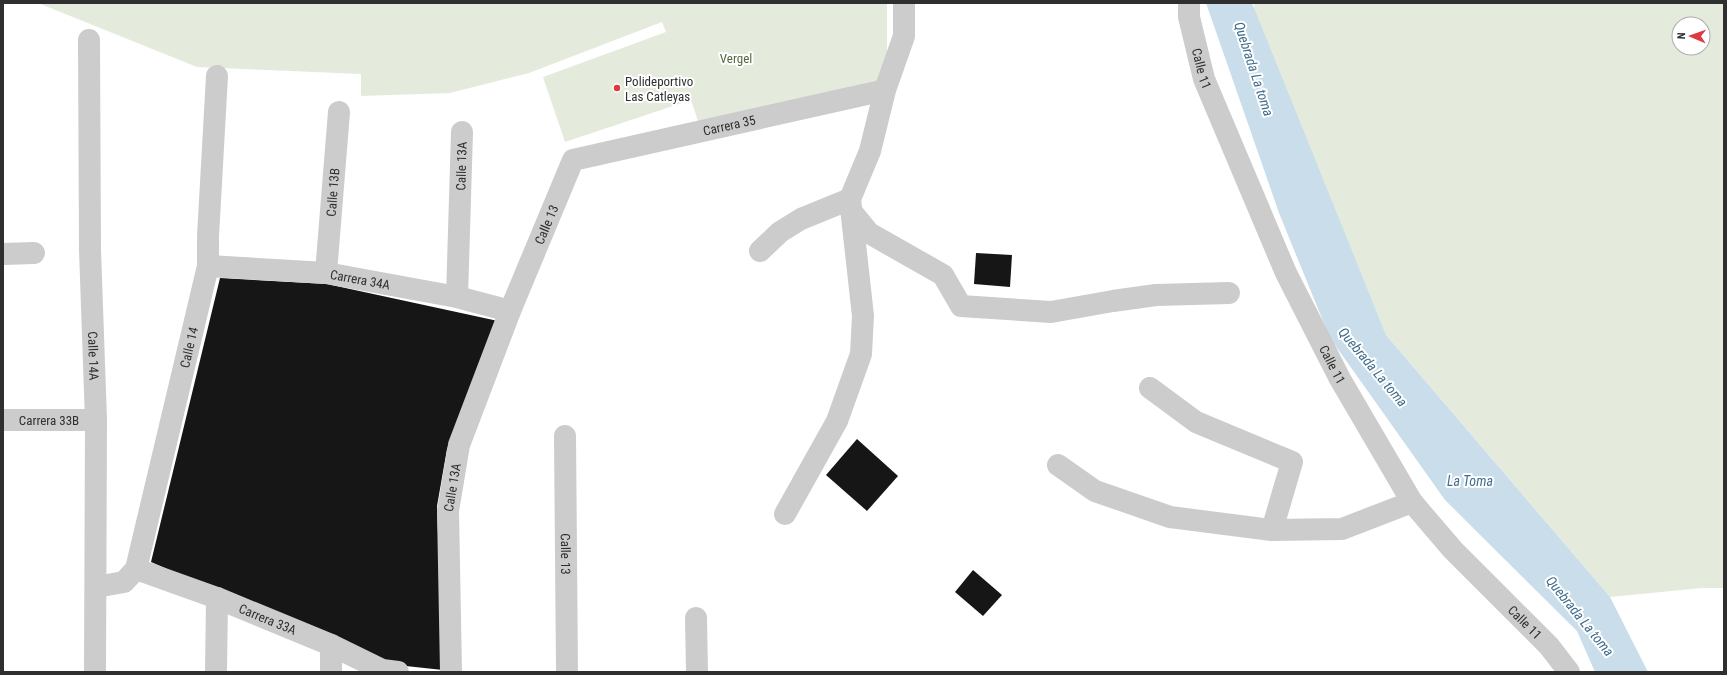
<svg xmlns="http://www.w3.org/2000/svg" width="1727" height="675" font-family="'Roboto Condensed',sans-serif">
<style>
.green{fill:#e4ebdd;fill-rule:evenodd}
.water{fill:#caddea}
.building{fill:#161616}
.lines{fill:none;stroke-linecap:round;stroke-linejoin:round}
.minor{stroke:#ccc;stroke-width:22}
.poi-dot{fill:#de3842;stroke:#fff;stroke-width:1.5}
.labels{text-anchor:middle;stroke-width:4;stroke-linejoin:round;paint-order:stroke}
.park-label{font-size:13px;fill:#51693e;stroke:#fff}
.street-label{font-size:13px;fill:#2f2f2f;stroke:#fff}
.poi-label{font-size:13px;fill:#2f2f2f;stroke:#fff;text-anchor:start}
.water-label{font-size:14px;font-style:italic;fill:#406e8e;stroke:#fff}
</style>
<rect width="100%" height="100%" fill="#fff"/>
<g class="green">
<polygon points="38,3 887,3 887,80 874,81 699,124 691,100 565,142 543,77 666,32 662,22 529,73 450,93 361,96 361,74 197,67"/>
<path d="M1254,3H1724V588H1702L1610,597L1386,335L1254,12ZM1679,24H1703V48H1679Z"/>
</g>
<polygon class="water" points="1206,3 1252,3 1386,335 1610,597 1648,672 1595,672 1577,631 1445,500 1330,338 1279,213"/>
<g class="building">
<polygon points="976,253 1012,255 1010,287 974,284"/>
<polygon points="220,278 327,284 498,321 447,449 437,506 443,670 387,664 151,562"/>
<polygon points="857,439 898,476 867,511 826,475"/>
<polygon points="973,570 1002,595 983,616 955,592"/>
</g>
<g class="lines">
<g class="minor">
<path id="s1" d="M1189,3V17L1204,79L1286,273L1340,379L1412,502L1453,550L1549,646L1569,672"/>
<path id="s2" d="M89,40L90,250L96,420L95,672"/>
<polyline points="851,211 869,233 943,275 961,306 1051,312 1113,301 1156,295 1229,293"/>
<polyline points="760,251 780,232 801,219 850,199"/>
<polyline points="3,254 34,253"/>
<path id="s3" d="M208,266L326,273L457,297L510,311"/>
<path id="s4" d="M326,273L339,112"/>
<path id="s5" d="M457,297L462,132"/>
<polyline points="1150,388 1196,422 1292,462 1272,530"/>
<path id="s6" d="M3,420H96"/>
<path id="s7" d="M565,436L567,672"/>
<polyline points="1058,465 1095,491 1170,517 1272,530 1342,529 1412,502"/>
<polyline points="785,514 837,421 861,354 863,316 850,199 870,151 885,90 904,36 904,3"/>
<path id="s8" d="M136,569L217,598L331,645L382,670L398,672"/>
<path id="s9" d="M96,587L124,582L136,569L208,266V236L217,76"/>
<polyline points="696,618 697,672"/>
<polyline points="331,645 331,672"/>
<polyline points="216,672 217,598"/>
<path id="s10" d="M451,672L448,511L459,445L510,311L573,160L885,90"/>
</g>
</g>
<circle class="poi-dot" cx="617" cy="88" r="4"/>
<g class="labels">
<g class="park-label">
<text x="736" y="63">Vergel</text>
</g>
<g class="street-label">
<text dy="5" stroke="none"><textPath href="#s1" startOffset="67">Calle 11</textPath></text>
<text dy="5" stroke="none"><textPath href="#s10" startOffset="695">Carrera 35</textPath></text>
<text dy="5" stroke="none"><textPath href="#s5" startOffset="131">Calle 13A</textPath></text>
<text dy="5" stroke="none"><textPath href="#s4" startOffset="81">Calle 13B</textPath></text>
<text dy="5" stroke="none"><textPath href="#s10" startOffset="465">Calle 13</textPath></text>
<text dy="5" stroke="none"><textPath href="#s3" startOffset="153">Carrera 34A</textPath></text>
<text dy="5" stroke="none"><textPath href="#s9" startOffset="274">Calle 14</textPath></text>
<text dy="5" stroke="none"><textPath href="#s2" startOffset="316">Calle 14A</textPath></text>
<text dy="5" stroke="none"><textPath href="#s1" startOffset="391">Calle 11</textPath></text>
<text dy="5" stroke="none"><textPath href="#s6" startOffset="46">Carrera 33B</textPath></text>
<text dy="5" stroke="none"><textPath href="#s10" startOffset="185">Calle 13A</textPath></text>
<text dy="5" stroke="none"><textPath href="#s7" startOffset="118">Calle 13</textPath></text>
<text dy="5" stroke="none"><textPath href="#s8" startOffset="141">Carrera 33A</textPath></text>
<text dy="5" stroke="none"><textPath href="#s1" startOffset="715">Calle 11</textPath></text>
</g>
<g class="poi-label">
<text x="625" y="86">Polideportivo<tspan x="625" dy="15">Las Catleyas</tspan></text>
</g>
<g class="water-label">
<text transform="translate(1254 69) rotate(72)" y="5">Quebrada La toma</text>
<text transform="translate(1373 367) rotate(50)" y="5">Quebrada La toma</text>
<text x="1470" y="486">La Toma</text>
<text transform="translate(1580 616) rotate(51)" y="5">Quebrada La toma</text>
</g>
</g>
<rect width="1727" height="675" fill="none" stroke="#2f2f2f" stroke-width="8"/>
<g transform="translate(1691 36) rotate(272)"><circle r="19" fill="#ffffff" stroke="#acacac"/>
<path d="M0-3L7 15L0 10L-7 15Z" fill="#de3842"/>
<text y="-6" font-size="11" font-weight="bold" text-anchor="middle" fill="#2f2f2f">N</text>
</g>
</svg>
